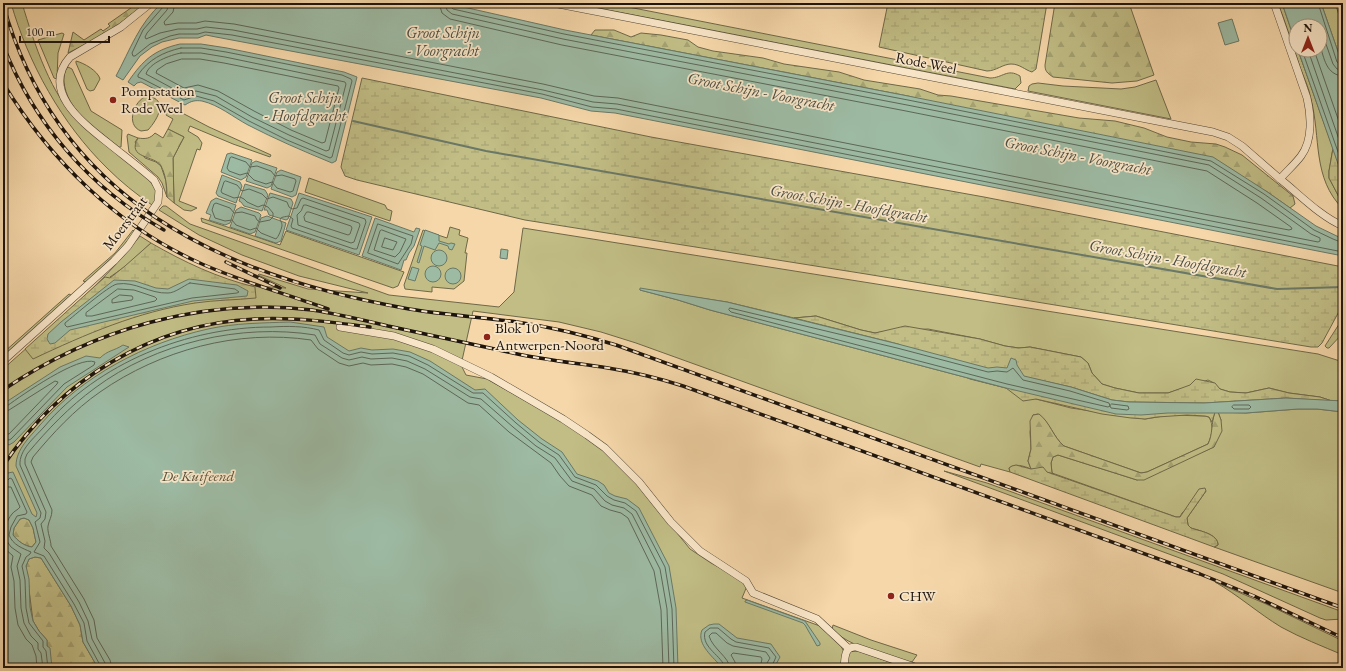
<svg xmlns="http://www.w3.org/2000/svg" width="1346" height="671" font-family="'EB Garamond',serif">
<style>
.green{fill:#c1bd85;stroke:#6f6849}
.forest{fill:url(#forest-firs);stroke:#6f6849}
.wetland{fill:url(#wetland-marsh);stroke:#6f6849}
.water{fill:#9dbaa3;stroke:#6a7867;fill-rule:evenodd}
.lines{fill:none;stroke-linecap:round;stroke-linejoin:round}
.shore{stroke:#5d6758;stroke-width:1}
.stream{stroke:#6a7867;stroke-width:2}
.minor-casing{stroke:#534534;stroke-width:8}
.minor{stroke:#f8e5c7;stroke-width:7}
.rail-casing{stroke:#1d140d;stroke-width:3.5}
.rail{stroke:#f8e5c7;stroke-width:2;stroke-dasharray:6;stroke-linecap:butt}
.poi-dot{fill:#8f2418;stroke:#f8e5c7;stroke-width:1.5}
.labels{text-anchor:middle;stroke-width:3.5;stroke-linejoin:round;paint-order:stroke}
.street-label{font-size:15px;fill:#1d140d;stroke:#f8e5c7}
.poi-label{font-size:15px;fill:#1d140d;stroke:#f8e5c7;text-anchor:start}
.park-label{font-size:15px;font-style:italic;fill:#564f37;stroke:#f8e5c7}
.water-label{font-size:16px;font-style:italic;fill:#4a4e42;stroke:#f8e5c7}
</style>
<defs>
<pattern id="forest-firs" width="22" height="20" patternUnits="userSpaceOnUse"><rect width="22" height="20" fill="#c1bd85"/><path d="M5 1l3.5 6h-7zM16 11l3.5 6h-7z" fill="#a5a272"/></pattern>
<pattern id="wetland-marsh" width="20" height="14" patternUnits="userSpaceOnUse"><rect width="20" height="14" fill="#c1bd85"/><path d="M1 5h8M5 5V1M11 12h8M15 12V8" fill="none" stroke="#a5a272"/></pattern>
</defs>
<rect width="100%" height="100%" fill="#f5d7a9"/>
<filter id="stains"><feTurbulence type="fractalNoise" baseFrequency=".005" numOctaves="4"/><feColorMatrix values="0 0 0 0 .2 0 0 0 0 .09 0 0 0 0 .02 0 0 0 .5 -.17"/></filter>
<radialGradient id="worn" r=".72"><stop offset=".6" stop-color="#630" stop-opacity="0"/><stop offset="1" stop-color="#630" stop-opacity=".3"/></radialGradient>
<g class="green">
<path d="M11,3H22C34,43 51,97 82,125C102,144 146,169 157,192L155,202L152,205C136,194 121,182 107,168C62,124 28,63 11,3Z"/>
<path d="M572,3H608L990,78C1003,78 1007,68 1020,76L1021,83L1015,89Z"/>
<path d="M1278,3H1282L1296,44V50H1298L1333,148L1329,171V178L1339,197L1343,202V209C1312,178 1321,138 1311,99C1309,88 1304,78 1300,67C1293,46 1286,24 1278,3Z"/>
<polygon points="1321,3 1335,3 1343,27 1343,66"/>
<polygon points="62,33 64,34 58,53 57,79 54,78 38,40"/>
<path d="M76,61C84,63 98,71 100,79L94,90L90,91L87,89L76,63Z"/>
<path d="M68,67L72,69L91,111L122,130L121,147H119C98,130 66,111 64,81C64,76 64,71 68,67Z"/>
<polygon points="1156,80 1171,119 1028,91 1029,86 1032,84 1038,83 1063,86 1121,89 1135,87"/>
<path d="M147,96C169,99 158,119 148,130L141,131C125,125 134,100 147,96Z"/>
<polygon points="165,104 209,127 271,155 270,157 233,144 190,126 188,131 198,137 202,143 200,150 197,149 179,201 197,208 191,211 184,210 174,203 173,158 184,137 168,129 173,119 166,115"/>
<polygon points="128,134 138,138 135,142 145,158 156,162 161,166 166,181 167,197 162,183 158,177 129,152 127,136"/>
<polygon points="309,178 385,205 387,209 392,211 390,221 305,192"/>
<path d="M163,206H166L190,224L389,295L499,307L514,292L523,228L1318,354L1343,362V401H1332L1320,397L1289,393L1269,388L1246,393L1230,392L1220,389L1214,383L1208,380L1168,393H1139L1115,388L1102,384L1092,373L1088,363L1081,357L1030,347L1019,348L1005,346L980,339L928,329L887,331L875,333L861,330L816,316L794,318L727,302L640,289V290L678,300L710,310L1006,388L1036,399L1071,408L1145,419L1170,415L1205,416L1209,417C1214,426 1212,435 1208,444L1147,472L1141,473L1064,446C1053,437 1050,422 1038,414L1033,415L1030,432L1031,449L1028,461L1031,469C1024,466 1015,463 1009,468L1010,472L981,464L980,467L636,343L601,332L559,322L473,311L461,365L466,375L487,379L561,421L598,446L643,491L690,549L711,563L739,578L747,586L742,598L820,626L841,646L844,652L859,651L906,668H3V369C50,327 101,286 140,236L151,243L126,266L110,277L286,288L258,275L259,274L308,289L368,293L299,276L242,255L199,235L159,210Z"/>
<polygon points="201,218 280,245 286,231 404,272 398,286 393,288 202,222"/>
<polygon points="450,227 460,230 459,235 468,238 465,253 467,253 464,281 454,289 432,287 432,292 405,289 404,285 423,230 447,238"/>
<polygon points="133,230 135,232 117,253 86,282 83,281 115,253"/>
<polygon points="69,294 71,295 3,356 3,353"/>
<path d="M1298,409H1317L1343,412V593L1214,547L1218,545C1218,534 1200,531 1191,528L1188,525L1187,518L1206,491L1182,513L1180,517H1176L1052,473L1051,463L1053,457L1058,455L1137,480L1214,447L1221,420L1218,412L1246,413Z"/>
<polygon points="944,471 987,483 1343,612 1343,619 1326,620 1320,618 1223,574"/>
<path d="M1215,582L1266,604L1343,641V655C1322,646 1301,638 1281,627C1258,613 1238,595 1215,582Z"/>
<path d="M833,625L871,640L917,655L912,662H904C879,653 852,647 832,630Z"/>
</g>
<g class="forest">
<polygon points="138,3 146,3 119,24 100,37 68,53 73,32 84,40 101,29 103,31 110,26 108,24"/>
<path d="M1055,3H1129L1154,75L1137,81L1112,83L1053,77C1047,73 1045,71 1045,65Z"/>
<polygon points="595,30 614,30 631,37 641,33 661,35 688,40 698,47 713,51 763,58 784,64 839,72 864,80 920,89 938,95 951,96 1079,118 1115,121 1144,128 1167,137 1191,142 1216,144 1225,147 1242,155 1293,196 1295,204 1290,208 1266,191 908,96 591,35"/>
<path d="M168,129L184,137L173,158L174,203L167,197C167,187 166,175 161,166C155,155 126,159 138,138C145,139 150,139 155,133L163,138Z"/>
<path d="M1215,412H1218L1221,420L1222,431L1214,447L1144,480H1137L1058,455L1053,457L1051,463L1052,473L1054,474L1031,469L1028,461L1031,449L1030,421L1033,415L1039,414C1050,422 1053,437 1064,446L1141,473L1147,472L1208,444C1213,434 1211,423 1215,412Z"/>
<path d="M24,518L29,520L33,528L36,542L32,547C24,546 18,541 13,535L14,528L20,519Z"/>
<polygon points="35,557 41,558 71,606 80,625 83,642 98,668 52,668 47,646 47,640 39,631 33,621 26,566 29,559"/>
</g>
<g class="wetland">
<path d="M888,3H1047L1036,69L1032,72C1025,70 1020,64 1011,64C1003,64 996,71 987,71L879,47Z"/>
<polygon points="1298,50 1343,121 1343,202 1339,197 1329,178 1329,171 1333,148"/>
<polygon points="362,78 651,137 984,197 1343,267 1343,304 1322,343 1318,347 1311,347 866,274 525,220 357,180 345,176 341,167 342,162"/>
<path d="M151,243C184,262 218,278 255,287L256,298C236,300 215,300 195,303C137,312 86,334 33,359L25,349L105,277L110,278L125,266Z"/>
<polygon points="816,316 861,330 875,333 905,326 980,339 1005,346 1019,348 1030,347 1081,357 1088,363 1092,373 1102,384 1115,388 1139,393 1168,393 1190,385 1196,379 1215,383 1220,389 1230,392 1246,393 1269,388 1289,393 1320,397 1332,401 1286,398 1205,403 1129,402 1112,400 1071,387 1012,374 1083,402 1209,409 1215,412 1212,422 1209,417 1205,416 1187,415 1157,417 1145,419 1131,418 1102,414 1036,399 1023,401 1006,388 970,379 898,344 794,318"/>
<polygon points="1343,318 1343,333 1329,348 1327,348 1325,346"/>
<path d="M1016,465L1031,469L1043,467L1047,472L1176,517H1180L1199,489L1205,488L1206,491L1187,518L1188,525L1191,528C1200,531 1218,534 1218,545L1214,547L1010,472L1009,468L1012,466Z"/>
</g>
<g class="water">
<path d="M162,3H446L565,30L908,96L1213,157L1266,191L1316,226L1343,239V256L615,113L591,111L541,98L216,37L206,35L198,38H179L162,42L152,47L140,56L123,80L116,76C130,50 139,23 162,3Z"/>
<polygon points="1282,3 1321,3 1343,66 1343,178 1298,50 1320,50 1320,26 1296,26 1296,44"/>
<polygon points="1232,19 1239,41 1225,45 1218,23"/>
<path d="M180,44H201L227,48L344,72L357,77L336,161L332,163C303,151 275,139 248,125C233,117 219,105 202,101C195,100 191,101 185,105L141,82L137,83L134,86L128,82C143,60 154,50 180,44Z"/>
<polygon points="231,153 252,160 246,177 241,180 221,172 227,154"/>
<polygon points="256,161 277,168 271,186 267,188 246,181 252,163"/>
<polygon points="281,170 301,177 296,195 292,197 271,189 277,172"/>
<polygon points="222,175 240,182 242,186 236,203 218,196 216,193"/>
<polygon points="245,184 265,190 268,195 262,211 244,206 241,202 239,201"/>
<polygon points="270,193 291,199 293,203 288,219 286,220 269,215 267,210 264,210"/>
<polygon points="299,193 372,217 359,255 286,230"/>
<polygon points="216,198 236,205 230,223 225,225 209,220 211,215 206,213 211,201"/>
<polygon points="241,207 259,213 261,215 255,232 250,234 230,227 236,210"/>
<polygon points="267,216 286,223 281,241 276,243 255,236 261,218"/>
<polygon points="375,218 414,232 416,228 420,229 414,246 409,253 406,260 404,260 401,270 362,256"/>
<polygon points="425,230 439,235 439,241 449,244 451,243 455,244 452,250 449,249 448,246 439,243 435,250 424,246 419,263 417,262 422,246 420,245"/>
<polygon points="501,249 508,250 507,259 500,258"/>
<circle cx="439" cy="258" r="8"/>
<circle cx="433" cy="274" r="8"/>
<polygon points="412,267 419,269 415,281 408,279"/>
<circle cx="453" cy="276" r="8"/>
<polygon points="189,279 237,285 248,291 247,296 193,301 70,330 55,343 50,344 47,339 48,334 61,322 114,280 135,281 156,288 168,289"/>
<polygon points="640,288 727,302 898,344 988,368 997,367 1007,368 1011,358 1016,360 1017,365 1024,376 1071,387 1112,400 1129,402 1204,403 1286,398 1343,401 1343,412 1317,409 1298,409 1246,413 1168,413 1141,415 1116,414 1006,388 710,310 678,300 640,290"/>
<path d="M290,322L324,327L327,337L349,351L361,348L372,350L393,349L410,352L430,361L475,390L485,389L518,420L542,439L562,452L577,474L598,481L604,485L609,493L615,496L627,499L639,508L669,566L676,608L678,668H98L83,642L80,625L71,606L41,558L35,557L29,559L26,566L29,579L30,607L33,621L39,631L47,640V646L50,648L52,668H3V480L8,473L13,472L32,514L36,517L37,513L16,466C16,449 30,437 40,425C82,376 145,343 208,329C235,323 263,323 290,322ZM24,518L29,520L33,528L36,542L32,547C24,546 18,541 13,535L14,528L20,519Z"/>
<path d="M123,345L129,347L67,387L14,442L9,445L5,443L3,439V404L60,367L86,356L100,358C108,350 114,351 123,345Z"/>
<polygon points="747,600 805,621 820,643 820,645 817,646 805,625 803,623 745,602 745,601"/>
<path d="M714,624H719L737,638L771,644L780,657L774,668H722C714,657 696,645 702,630L709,625Z"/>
</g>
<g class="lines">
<g class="shore">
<polyline points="164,3 163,7 143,30 132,53 133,56 135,56 150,44 170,36 179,34 198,34 205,32 232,35 542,94 592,107 616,109 1343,252"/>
<polyline points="169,3 167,10 147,33 145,37 146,39 160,33 178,29 197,29 206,27 233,30 543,90 593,102 617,104 1318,242 1320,241 1320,238 1311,234 1261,198 1209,165 907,105 563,39 452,14 447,10 445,3"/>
<polyline points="175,3 173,12 164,22 165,25 178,23 196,23 205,21 234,24 543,84 594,96 618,98 1204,214 1289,230 1292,229 1291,227 1257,203 1207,171 906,111 562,45 450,19 442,13 439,3"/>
<polyline points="450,3 450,6 453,9 564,34 908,100 1211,161 1264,194 1314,230 1333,239 1343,243"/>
<polyline points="1318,3 1337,62 1340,64 1343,65"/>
<polyline points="1320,27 1333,64 1337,69 1343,70"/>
<path d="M1320,45C1324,58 1326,75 1343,76"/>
<path d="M181,48H201L226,52L342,75L351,79L352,81L332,157L330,158L287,140L249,121L214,101L196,96L184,100L143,79L138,77V75C148,60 163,52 181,48Z"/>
<polyline points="1302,50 1343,166"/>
<polyline points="1308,50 1343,151"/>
<polyline points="1314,50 1343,133"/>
<path d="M181,53H201L225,57L345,82L346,84L329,150L326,151L289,135L252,117L216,96L196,91L183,94L146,74C149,63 170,55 181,53Z"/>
<polygon points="182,59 200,59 224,63 338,86 339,88 325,142 322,143 291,130 254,111 218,91 198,85 184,88 156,73 157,70 166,64"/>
<polygon points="232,157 246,162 250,167 257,166 271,171 275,176 282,175 295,179 296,181 293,191 290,192 277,188 272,182 266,184 254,180 247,173 240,175 229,171 227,168 230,158"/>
<path d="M226,181L237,185L242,191L249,189L262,194L267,199L273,197L287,202L289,207L292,209L297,208L301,199L303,198L365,219L366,222L357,249H354L292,228L291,226L293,219L289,216C275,218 282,219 282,226C281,230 279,236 276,239L261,233L256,228L250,230L236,225L232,220L225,221L215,218L212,210L214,204L216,203L230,208L234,213L242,212L255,216L257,220L260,222L270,220L273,217V213L268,207L263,205L258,207L247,202L244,199L240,197L234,198L222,193L221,191L224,182Z"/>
<polygon points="304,205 306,205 359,223 360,225 354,242 351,243 298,225 297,215 301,211"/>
<polygon points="307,212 309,212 351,226 352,228 350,234 348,235 305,221 304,217"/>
<polygon points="378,224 413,236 411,244 398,264 368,253"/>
<polygon points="382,230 406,239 400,252 395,257 374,250 380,231"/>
<polygon points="385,238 397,242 393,250 382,247"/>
<path d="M190,283L235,289L239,292L237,293L192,298L67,327L65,325V323C74,316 108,286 117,284C135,281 150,294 168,293C175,293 183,286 190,283Z"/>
<polygon points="118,289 134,290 155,297 157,299 155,301 92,316 86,316 86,313"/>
<polygon points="120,295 132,296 133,298 132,300 112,303 112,300"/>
<polygon points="730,308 897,348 988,372 997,371 1007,372 1013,368 1023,380 1070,391 1109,403 1110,406 1108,407 1007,384 731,312 729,310"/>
<polygon points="1112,404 1128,406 1129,409 1127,410 1111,408 1110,406"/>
<polygon points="1234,405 1249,405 1251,407 1249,409 1234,409 1232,407"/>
<path d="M3,407L7,406C22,395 79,355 95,362L94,365L64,384L11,439L9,440L3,439"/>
<polyline points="3,412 9,410 55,381 58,382 57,384 9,434 3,434"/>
<path d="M3,482L7,481L10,478L12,479L27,512L26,514L17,516L11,527L9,535C13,545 22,548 31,552L30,554L26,557L22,566L25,580L26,608L29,623L43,641V647L46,651L48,668"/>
<path d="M3,487H11L20,507C18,510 14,511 12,514C7,520 4,529 4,537L11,547L21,554L17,566L20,580L21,608L24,623L31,636L38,643V649L41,653L43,668"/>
<polyline points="3,547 13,556 11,567 14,581 15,608 18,625 26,639 32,645 36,656 37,668"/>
<path d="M101,668L100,665L87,641L84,623L74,604L44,556L34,552L40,542L35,522L40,518L41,513L20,465C19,450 34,438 44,427C98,363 188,327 271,327C287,326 304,326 319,330L324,340L343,353L349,355L361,352L372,354L393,353L409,356L428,365L473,393H483L516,423L539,442L559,455L575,477L596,485L607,496L614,500L625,503L636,511L665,567L672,609L674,668"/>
<path d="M106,668L105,663L92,639L88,621L79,602L49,553L44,548L45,541L41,524L45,519L46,512L25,464V459L27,454C48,429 69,407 95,388C155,343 241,323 315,335L320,344L342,358L349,360L362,357L371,359L392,358L407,361L425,369L470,397L481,399L513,427L536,446L555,458L572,481L594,489L605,501L612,505L624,508L632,514L660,569L667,609L669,668"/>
<path d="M112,668L110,660L97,638L94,620L84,599L51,546C51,540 47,532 48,526C49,520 52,517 52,510L31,462L33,457C53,433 74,410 100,392C160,350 238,329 311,340L318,349L339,363L349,366L363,363L371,365L392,364L406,367L423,374L468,403L479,405L509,432L551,463L560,476L569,486L592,495L601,506L610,510L621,513L628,518L654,571L661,610L663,668"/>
<path d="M725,668C723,656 701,648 705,632L710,628H718L731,639L736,642L769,648L776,657L771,668"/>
<path d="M730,668C729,657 713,649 709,636L712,633H716L727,643L733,646L766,652L770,658L767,663L766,668"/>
<polyline points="736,668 735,662 731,655 733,653 761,657 762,659 760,668"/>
</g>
<polyline class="stream" points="353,121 486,151 1277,289 1343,287"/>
<g class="minor-casing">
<g id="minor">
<polyline points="553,3 1213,132 1228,137 1242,146 1280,179"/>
<path d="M1274,3L1307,98C1311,115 1313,140 1301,156C1295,164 1287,171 1280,179C1299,194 1321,217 1343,226"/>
<polyline points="340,327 394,336 433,349 491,377 563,419 587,435 605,448 639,482 671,522 700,551 746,581 753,593 817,619 848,648"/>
<path d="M3,361L114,261L128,246L158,202L159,190L154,180C139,167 123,155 108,143C83,123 40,91 70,57L121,27L151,3"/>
<path d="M844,668C845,659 844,646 856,647L918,668"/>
</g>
</g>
<use href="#minor" class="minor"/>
<g class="rail-casing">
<g id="rail">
<path d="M3,4C58,201 222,276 409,309C445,315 481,317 517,322C551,327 584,335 616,345L1343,608"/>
<path d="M3,45C34,124 90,188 164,230"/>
<path d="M3,83C50,160 118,227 202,264C243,282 286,294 328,309"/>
<polyline points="226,262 280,288"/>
<path d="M3,390C93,329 203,297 312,310C338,314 363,320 388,326C430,335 471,344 513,353C544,360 576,363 608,368C633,372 658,378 683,386L1200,574L1254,596L1343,638"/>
<path d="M3,466C60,380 151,324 255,319C293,317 332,322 370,327"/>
</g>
</g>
<use href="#rail" class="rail"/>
</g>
<g class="poi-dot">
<circle cx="113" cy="100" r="4"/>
<circle cx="487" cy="337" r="4"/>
<circle cx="891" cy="596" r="4"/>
</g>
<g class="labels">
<g class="street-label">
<text transform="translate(926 63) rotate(11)" y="5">Rode Weel</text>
<text transform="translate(125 223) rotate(-53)" y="5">Moerstraat</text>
</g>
<g class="poi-label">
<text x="121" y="96">Pompstation<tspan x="121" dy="17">Rode Weel</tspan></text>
<text x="495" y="333">Blok 10<tspan x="495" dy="17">Antwerpen-Noord</tspan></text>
<text x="899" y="601">CHW</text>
</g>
<g class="park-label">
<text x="198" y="481">De Kuifeend</text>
</g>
<g class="water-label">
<text x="443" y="38">Groot Schijn<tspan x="443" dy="18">- Voorgracht</tspan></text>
<text transform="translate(761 91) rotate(11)" y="6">Groot Schijn - Voorgracht</text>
<text x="305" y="103">Groot Schijn<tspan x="305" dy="18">- Hoofdgracht</tspan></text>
<text transform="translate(1078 155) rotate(11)" y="6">Groot Schijn - Voorgracht</text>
<text transform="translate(849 203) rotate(10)" y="6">Groot Schijn - Hoofdgracht</text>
<text transform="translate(1168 258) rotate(10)" y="6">Groot Schijn - Hoofdgracht</text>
</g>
</g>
<rect width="1346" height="671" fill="none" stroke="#f5d7a9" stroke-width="16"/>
<rect x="4" y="4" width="1338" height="663" fill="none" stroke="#1d140d" stroke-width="2"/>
<rect x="8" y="8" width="1330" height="655" fill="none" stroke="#1d140d"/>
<g transform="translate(1308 38)"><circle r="19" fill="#f8e5c7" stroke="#a0917d"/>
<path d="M0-3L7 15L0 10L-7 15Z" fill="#8f2418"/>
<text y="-6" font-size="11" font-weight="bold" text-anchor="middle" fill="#1d140d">N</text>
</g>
<path d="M20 36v6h89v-6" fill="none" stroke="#1d140d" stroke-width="2"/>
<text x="26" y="36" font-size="12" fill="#1d140d" stroke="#f8e5c7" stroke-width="3" paint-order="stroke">100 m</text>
<rect width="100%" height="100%" filter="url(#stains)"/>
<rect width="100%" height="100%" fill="url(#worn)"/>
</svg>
